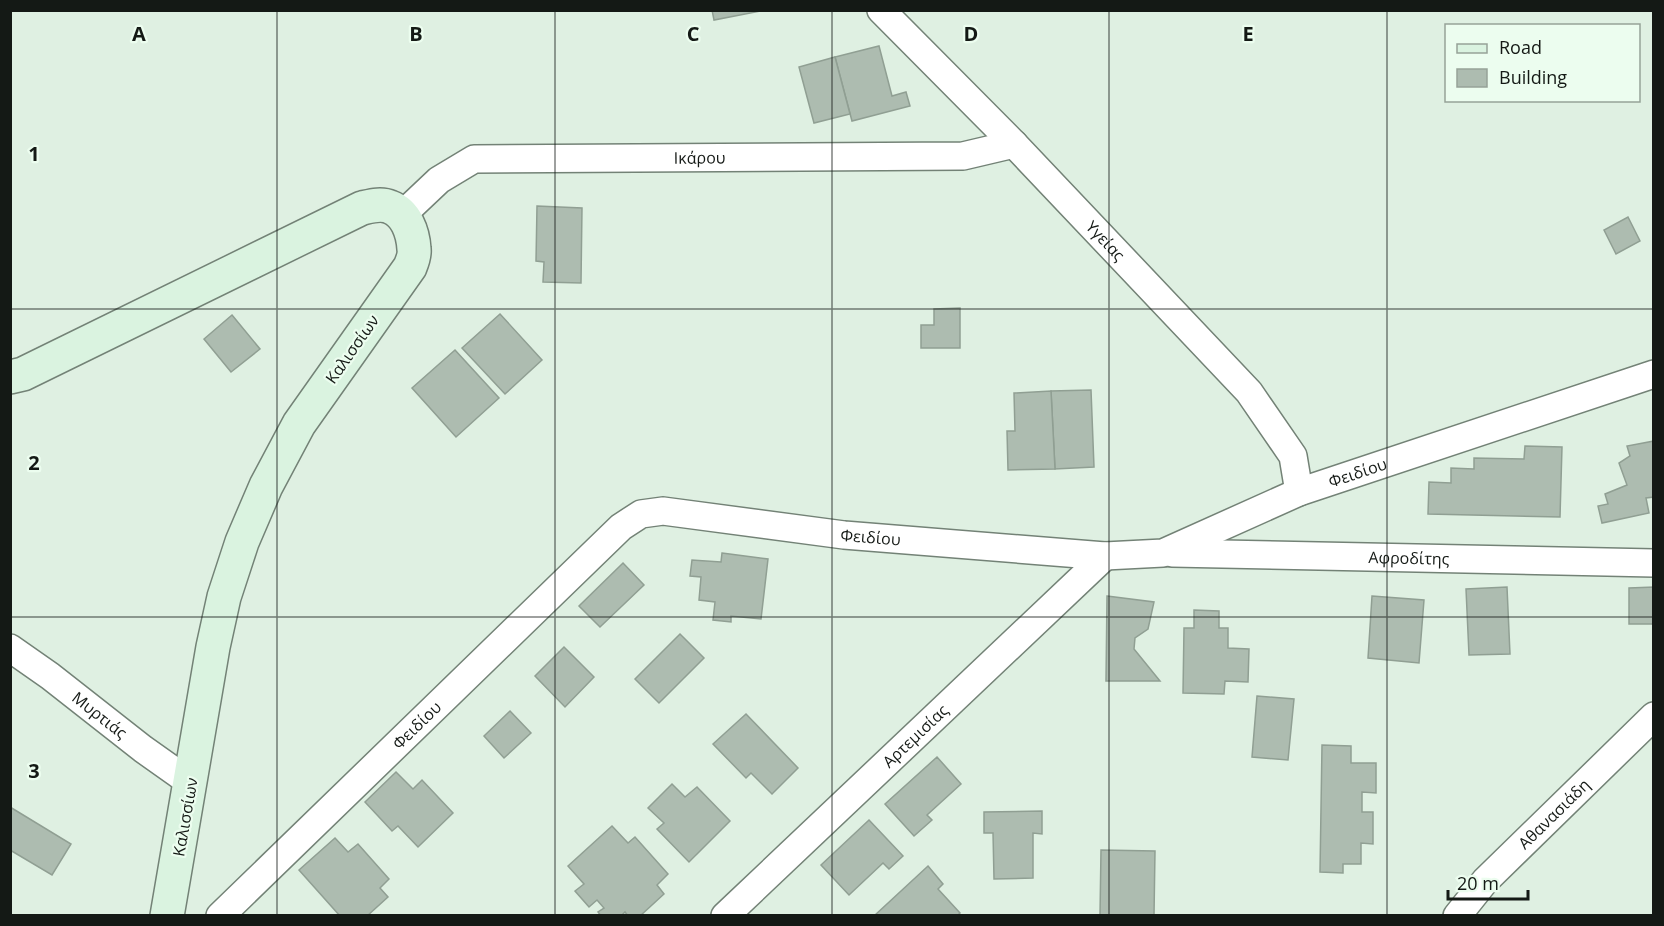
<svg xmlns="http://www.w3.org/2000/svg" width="1664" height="926" font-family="'Open Sans',sans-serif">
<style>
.building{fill:#adbcb0;stroke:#909f93;stroke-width:1.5}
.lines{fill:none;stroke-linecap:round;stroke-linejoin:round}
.minor-casing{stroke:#738276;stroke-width:30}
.secondary-casing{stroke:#738276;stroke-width:36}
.minor{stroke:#fff;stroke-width:27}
.secondary{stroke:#daf3e0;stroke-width:33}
.grid{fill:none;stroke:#141915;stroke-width:1.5;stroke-opacity:0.55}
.labels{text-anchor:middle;stroke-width:4.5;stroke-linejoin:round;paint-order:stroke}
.street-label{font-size:16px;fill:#141915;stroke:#ecfdef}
.grid-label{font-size:20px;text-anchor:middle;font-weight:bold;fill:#141915;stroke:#ecfdef;stroke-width:4.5;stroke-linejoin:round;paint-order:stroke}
</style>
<rect width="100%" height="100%" fill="#dff0e2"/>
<g class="building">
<polygon points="712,10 761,10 761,11 714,20"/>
<polygon points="879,46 892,96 906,92 910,106 852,121 835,57"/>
<polygon points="835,57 850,114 814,123 799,67"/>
<polygon points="537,206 582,208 581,283 543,282 544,262 536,261"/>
<polygon points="1628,217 1640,241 1616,254 1604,230"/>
<polygon points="960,308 960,348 921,348 921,325 934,325 934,309"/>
<polygon points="500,314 542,360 505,394 462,348"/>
<polygon points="232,315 260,349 231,372 204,339"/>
<polygon points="455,350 499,398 456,437 412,388"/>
<polygon points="1091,390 1094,467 1055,469 1051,391"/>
<polygon points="1051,391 1055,469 1008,470 1007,431 1015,431 1014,393"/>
<polygon points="1654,441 1654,497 1646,498 1649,513 1602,523 1598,506 1608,504 1605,494 1627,485 1619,463 1630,456 1627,446"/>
<polygon points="1525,446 1562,447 1560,517 1428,514 1429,482 1451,483 1451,468 1474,469 1474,458 1524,459"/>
<polygon points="722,553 768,559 761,619 731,616 731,622 713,620 715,602 699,600 701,577 690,576 692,560 721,562"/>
<polygon points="623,563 644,585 600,627 579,606"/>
<polygon points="1507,587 1510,654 1469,655 1466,589"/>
<polygon points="1654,587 1653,624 1629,624 1629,588"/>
<polygon points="1107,596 1154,602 1148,629 1135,638 1134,649 1160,681 1106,681"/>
<polygon points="1372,596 1424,600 1419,663 1368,658"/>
<polygon points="1194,610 1219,611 1219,628 1228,628 1228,648 1249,649 1248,682 1225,681 1224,694 1183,693 1184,628 1194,628"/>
<polygon points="680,634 704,658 659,703 635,679"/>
<polygon points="564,647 594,677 565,707 535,676"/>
<polygon points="1257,696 1294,699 1288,760 1252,757"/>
<polygon points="510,711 531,733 504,758 484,736"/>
<polygon points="746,714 798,768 772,794 751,773 746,778 713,744"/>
<polygon points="1322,745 1351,746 1351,763 1376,763 1376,793 1362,792 1362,812 1373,812 1373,844 1361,843 1361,864 1343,864 1343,873 1320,872"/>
<polygon points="937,757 961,784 927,815 932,820 914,836 885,804"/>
<polygon points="396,772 413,789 422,780 453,813 418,847 398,826 392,831 365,802"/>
<polygon points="672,784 685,797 697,787 730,821 689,862 657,829 664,823 648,808"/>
<polygon points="10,807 71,844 52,875 10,850"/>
<polygon points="1042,811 1042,834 1033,833 1033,878 994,879 993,833 984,833 984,812"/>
<polygon points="869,820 903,856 889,869 883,863 849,895 821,865"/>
<polygon points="612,826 628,843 635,837 668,874 657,885 664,894 640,916 628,916 625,912 621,916 601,916 598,912 604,908 597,900 589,907 575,891 584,884 568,866"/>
<polygon points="335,838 348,852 358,844 389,879 380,888 388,897 367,916 340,916 299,870"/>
<polygon points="1101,850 1155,851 1154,916 1100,916"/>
<polygon points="928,866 943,884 938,889 960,913 957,916 874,916"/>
</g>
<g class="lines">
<g class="minor-casing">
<g id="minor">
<path id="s1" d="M881,10L1014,144L1249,392L1293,456L1299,492"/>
<path id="s2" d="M403,214L439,180L474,159L963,156L1014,144"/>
<path id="s3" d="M1172,553L1654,563"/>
<path id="s4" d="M10,648L50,676L143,749L191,783"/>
<path id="s5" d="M220,916L621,527L641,514L663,511L844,535L1105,556L1163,553L1299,492L1654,374"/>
<path id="s6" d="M725,916L1105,556"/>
<path id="s7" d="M1457,916L1485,881L1654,716"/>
</g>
</g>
<g class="secondary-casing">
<path id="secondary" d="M10,377L23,374L362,208C371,206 381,203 390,207C406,213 413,232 414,249C415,255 412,262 410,267L299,424L266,486L242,542L224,597L213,647L167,916"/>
</g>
<use href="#minor" class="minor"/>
<use href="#secondary" class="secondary"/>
</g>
<path class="grid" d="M277,10V916M555,10V916M832,10V916M1109,10V916M1387,10V916M10,309H1654M10,617H1654"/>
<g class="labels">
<g class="street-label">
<text dy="6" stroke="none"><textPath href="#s2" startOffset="316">Ικάρου</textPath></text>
<text dy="6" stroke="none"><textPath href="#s1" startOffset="322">Υγείας</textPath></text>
<text transform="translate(352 349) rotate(-55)" y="6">Καλισσίων</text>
<text dy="6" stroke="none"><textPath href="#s5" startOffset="1318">Φειδίου</textPath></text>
<text dy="6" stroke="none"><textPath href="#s5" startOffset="814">Φειδίου</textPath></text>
<text dy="6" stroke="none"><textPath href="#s3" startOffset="237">Αφροδίτης</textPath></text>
<text dy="6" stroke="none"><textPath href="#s4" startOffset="112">Μυρτιάς</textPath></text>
<text dy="6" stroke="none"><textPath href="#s5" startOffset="274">Φειδίου</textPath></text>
<text dy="6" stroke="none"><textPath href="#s6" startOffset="262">Αρτεμισίας</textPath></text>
<text dy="6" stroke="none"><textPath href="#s7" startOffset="141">Αθανασιάδη</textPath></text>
<text transform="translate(185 817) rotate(-80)" y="6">Καλισσίων</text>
</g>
</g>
<g class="grid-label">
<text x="139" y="41">A</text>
<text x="416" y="41">B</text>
<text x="693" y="41">C</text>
<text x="971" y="41">D</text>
<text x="1248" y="41">E</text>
<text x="34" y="161">1</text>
<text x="34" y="470">2</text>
<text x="34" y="778">3</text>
</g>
<rect width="1664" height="926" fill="none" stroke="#141915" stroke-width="24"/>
<rect x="1445" y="24" width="195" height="78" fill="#ecfdef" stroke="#96a298" stroke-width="1.5"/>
<rect x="1457" y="44" width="30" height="9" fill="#daf3e0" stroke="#96a298" stroke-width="1.5"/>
<text x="1499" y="54" font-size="18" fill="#141915">Road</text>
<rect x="1457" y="69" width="30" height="18" fill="#adbcb0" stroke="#96a298" stroke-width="1.5"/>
<text x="1499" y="84" font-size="18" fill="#141915">Building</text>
<path d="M1448 890v9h80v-9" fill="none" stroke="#141915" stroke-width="3"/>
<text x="1457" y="890" font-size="18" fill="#141915" stroke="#ecfdef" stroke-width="4.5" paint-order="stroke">20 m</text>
</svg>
